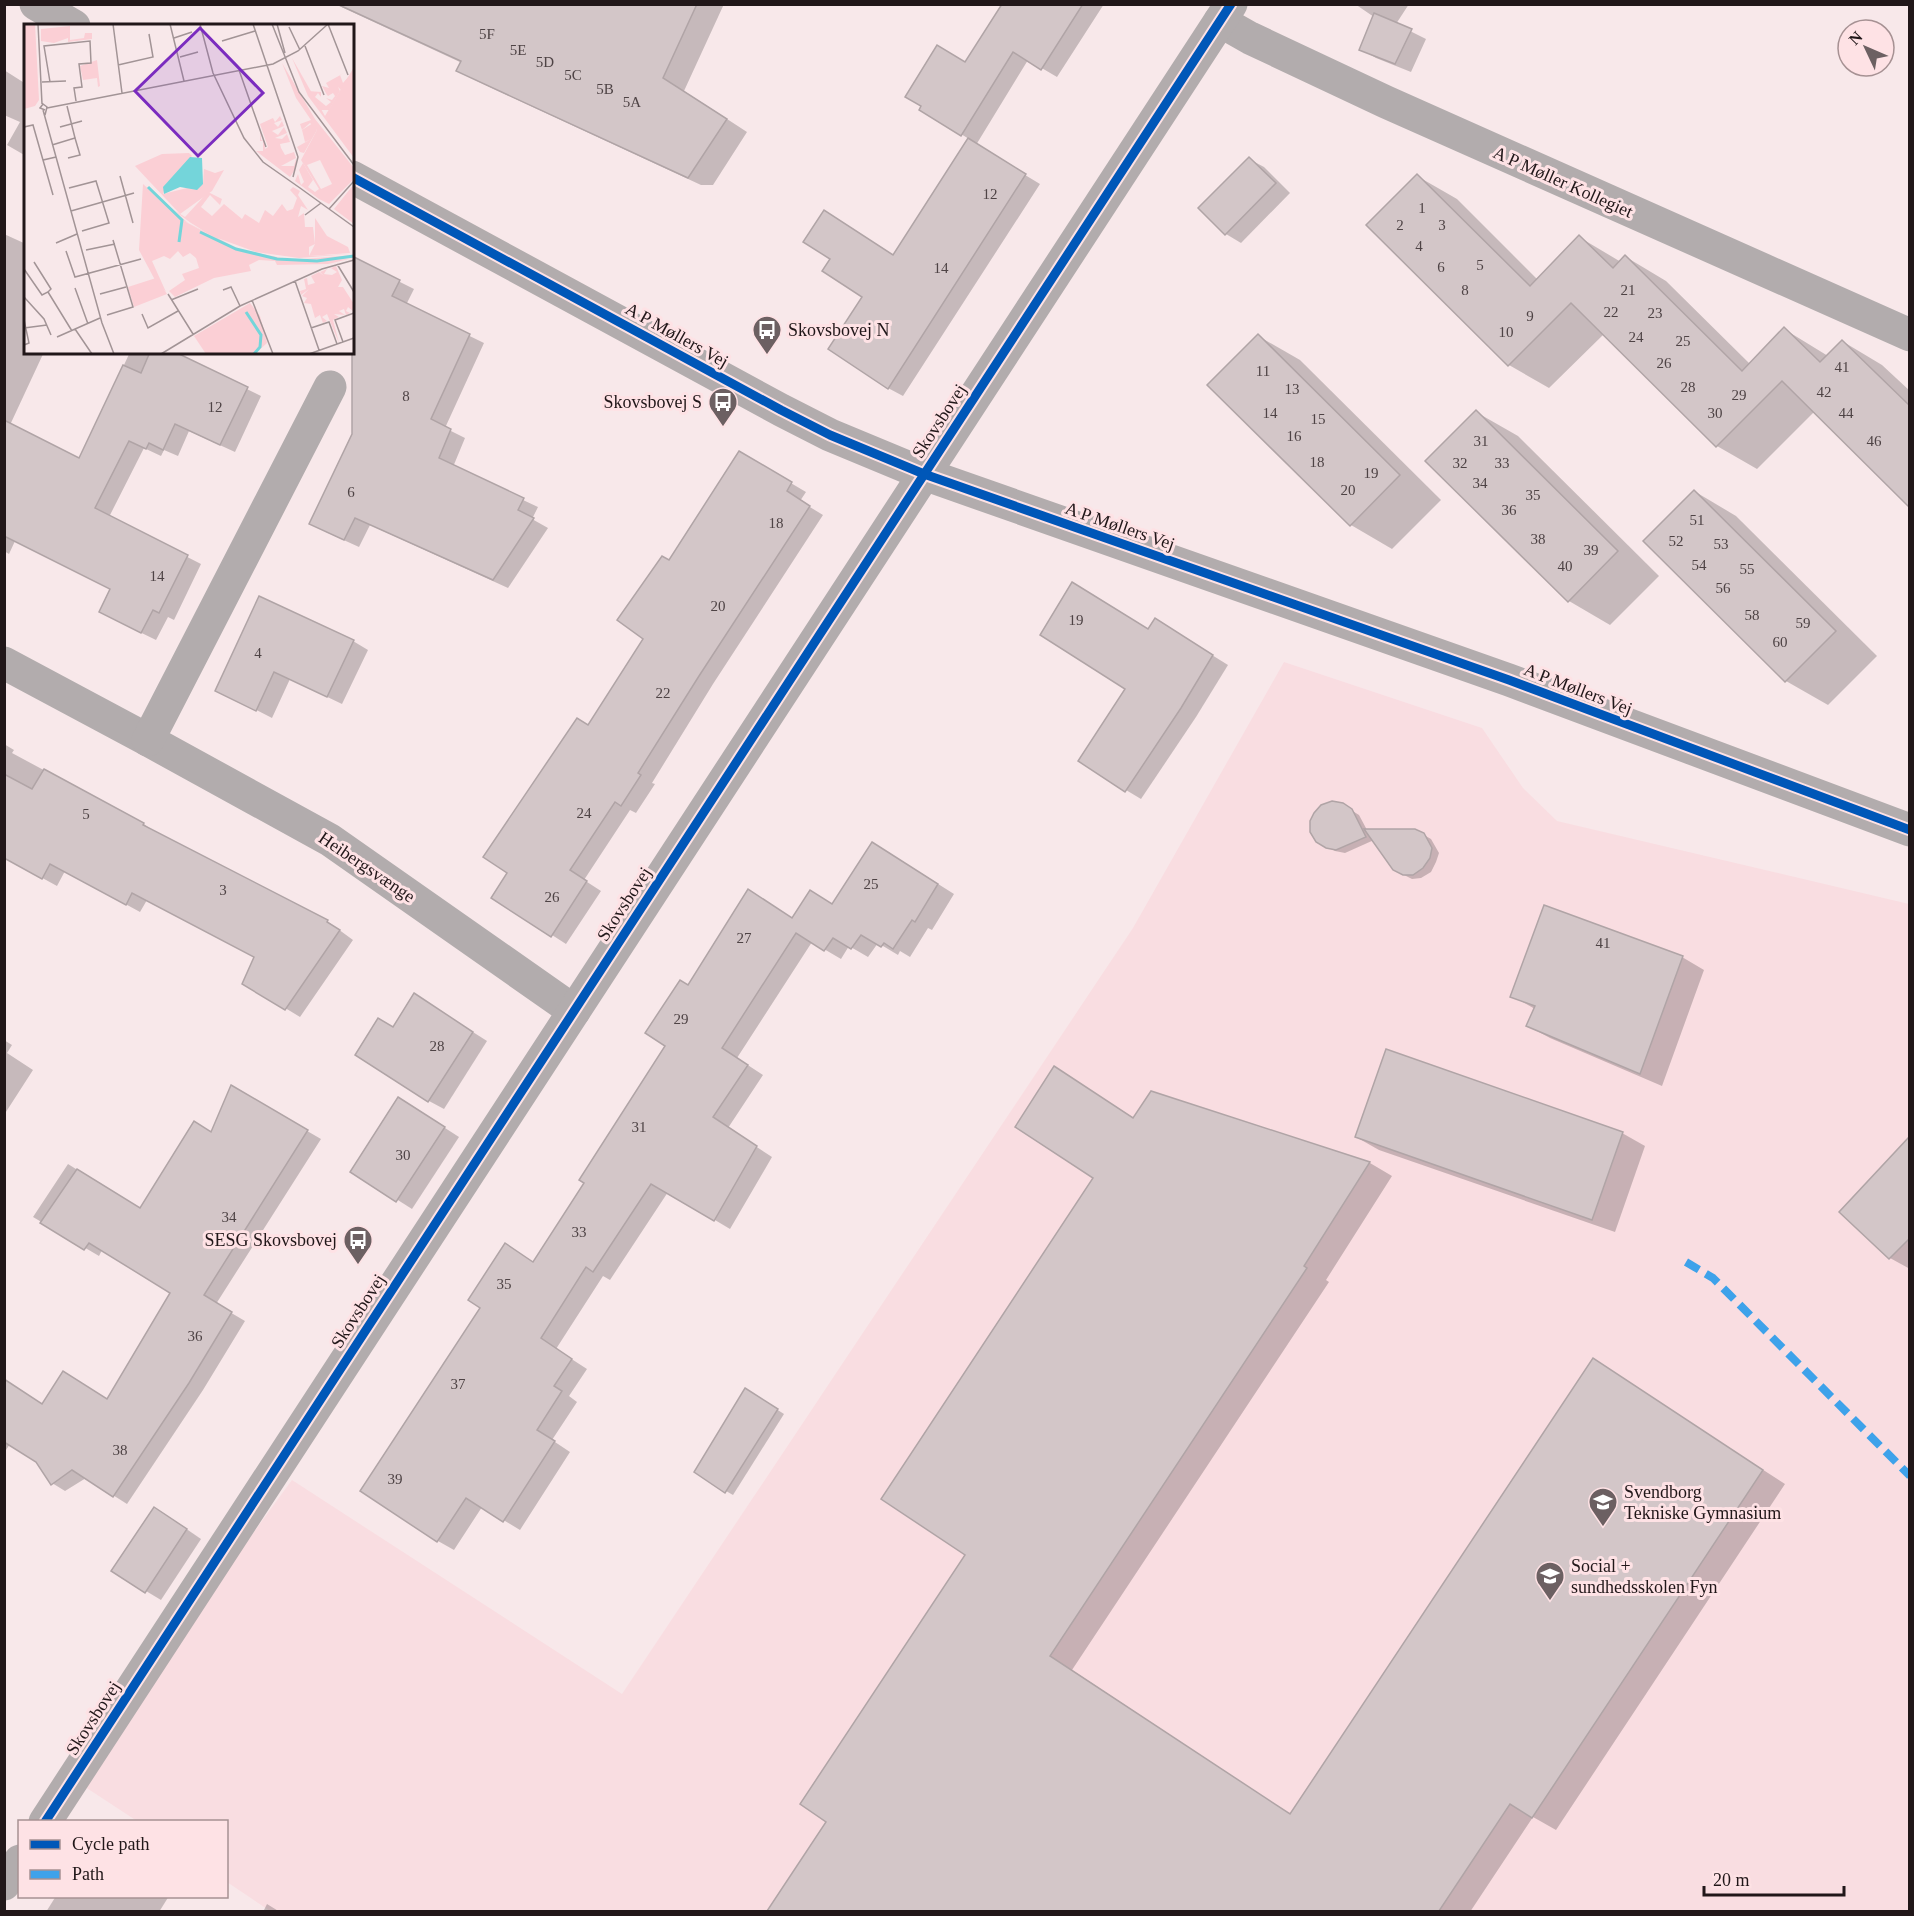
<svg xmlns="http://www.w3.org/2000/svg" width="1914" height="1916" font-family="Georgia,serif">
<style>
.built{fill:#f9dde1}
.shadow{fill:#0003}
.building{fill:#d3c6c8;stroke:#b0a4a6;stroke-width:1.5}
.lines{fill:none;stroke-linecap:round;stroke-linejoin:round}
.minor{stroke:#b2acad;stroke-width:33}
.tertiary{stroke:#b2acad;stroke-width:33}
.quiet{stroke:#3ea2ea;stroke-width:8;stroke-dasharray:15 8;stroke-linecap:butt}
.cycleway-casing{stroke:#fee2e5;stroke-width:13}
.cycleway{stroke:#0057b8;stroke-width:9}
.labels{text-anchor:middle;stroke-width:6;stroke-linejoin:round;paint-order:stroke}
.number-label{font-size:15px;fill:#4e4345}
.street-label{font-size:18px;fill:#211719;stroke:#fee2e5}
.poi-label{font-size:18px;fill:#211719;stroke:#fee2e5;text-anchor:start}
.inset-river{fill:none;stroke:#74d5da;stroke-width:3}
.inset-road{fill:none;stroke:#a29496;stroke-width:1.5}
.view{fill:#7b2cbf;fill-opacity:0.15;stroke:#7b2cbf;stroke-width:3}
.inset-edge{fill:none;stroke:#211719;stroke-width:3}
</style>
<rect width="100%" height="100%" fill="#f8e8ea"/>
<polygon class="built" points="1284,662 1482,728 1523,788 1557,821 1909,904 1909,1911 270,1911 227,1882 226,1822 137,1821 73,1779 292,1480 622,1694 1133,928"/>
<g class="shadow">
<polygon points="335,4 724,4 684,91 747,132 713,185 701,185 479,82 458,70 462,63"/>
<polygon points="1004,4 1104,4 1057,77 1028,60 976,145 1040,184 903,396 888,388 864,297 832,259 825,212 894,256 969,139 921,109 966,64"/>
<polygon points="1355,4 1409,4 1396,24 1426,39 1411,72 1376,58 1361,49 1374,17"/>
<polygon points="4,70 26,84 26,156 7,145 20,122 4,115"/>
<polygon points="1249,159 1264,167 1290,193 1241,243 1226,234"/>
<polygon points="1417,176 1457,199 1538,280 1579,237 1621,262 1626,257 1666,281 1750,364 1784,329 1828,356 1842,341 1882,365 1910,391 1910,506 1814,412 1757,469 1717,446 1604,334 1549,388 1509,365"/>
<polygon points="4,234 26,244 26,352 44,352 10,425 80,460 130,352 171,352 261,396 235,452 189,431 178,456 164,450 161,456 144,448 109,517 201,564 174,620 168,617 156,640 115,620 112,589 15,541 9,554 4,551"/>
<polygon points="352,258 414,289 406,305 484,343 445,428 465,438 453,467 538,507 532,519 548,528 508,588 370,525 359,547 326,532 383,370 348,352 352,352"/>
<polygon points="1258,336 1300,360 1441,500 1392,549 1351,525"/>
<polygon points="1476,412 1518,436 1659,576 1610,625 1569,601"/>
<polygon points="740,453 806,492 800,501 823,515 713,684 652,783 655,784 636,813 630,810 584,880 601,891 566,944 552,935 510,872 589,726 645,639 670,562"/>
<polygon points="1694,491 1736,516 1877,656 1828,705 1786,681 1645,541"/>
<polygon points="1170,629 1228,665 1196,717 1141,799 1126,790 1128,688 1149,631"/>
<polygon points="353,641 368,650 342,704 290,679 272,718 217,690"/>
<polygon points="4,744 14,750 12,753 144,824 157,834 327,921 353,940 300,1017 244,983 256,957 147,900 140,912 65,871 57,886 4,857"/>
<polygon points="1351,810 1359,815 1367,830 1415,830 1431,839 1439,853 1436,862 1431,872 1421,878 1412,879 1402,874 1374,840 1345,853 1335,851 1317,841"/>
<polygon points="889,853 954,894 932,930 928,928 910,957 900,951 898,955 878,943 868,957 849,946 841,959 812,942 737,1058 763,1075 728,1128 772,1157 730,1229 668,1192 610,1280 603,1276 556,1349 587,1369 569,1396 577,1402 552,1440 570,1452 520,1530 482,1507 454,1550 438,1541 534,1263 586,1183 667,1045 688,986 793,919 838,910"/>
<polygon points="1682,957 1704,970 1662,1086 1550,1038 1528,1026 1535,1009 1512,996"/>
<polygon points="429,1004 487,1041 444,1109 429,1101 393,1028"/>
<polygon points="4,1040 12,1045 7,1053 33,1070 4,1115"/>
<polygon points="1055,1068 1134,1118 1151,1093 1370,1163 1392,1176 1326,1280 1329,1282 1072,1670 1291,1815 1593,1360 1785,1484 1556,1830 1533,1817 1470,1912 769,1912 828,1821 967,1555 1095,1178"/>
<polygon points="231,1087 321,1139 216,1304 245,1321 203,1390 127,1504 86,1478 65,1491 52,1483 37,1461 10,1444 4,1453 4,1380 43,1405 108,1401 172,1293 102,1250 99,1256 33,1217 68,1164 141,1210 212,1133"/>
<polygon points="414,1108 459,1137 412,1209 352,1171"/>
<polygon points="1622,1133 1645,1146 1615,1232 1379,1150 1356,1137"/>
<polygon points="1910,1138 1910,1269 1890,1258"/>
<polygon points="746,1390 784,1414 733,1495 726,1491"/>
<polygon points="169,1517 201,1539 161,1600 146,1591"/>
<polygon points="56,1896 169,1896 159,1912 46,1912"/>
<polygon points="267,1904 280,1912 263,1912"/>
</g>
<g class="building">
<polygon points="337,4 697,4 663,78 727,119 688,178 456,71 461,61"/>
<polygon points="1002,4 1083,4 1041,70 1013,52 961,136 919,110 921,106 905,97 937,45 965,62"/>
<polygon points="1374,13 1412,29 1395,64 1359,50"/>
<polygon points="968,138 1026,174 888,389 828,349 862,297 822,271 830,259 803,242 824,210 893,255"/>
<polygon points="1249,157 1276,183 1225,235 1198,208"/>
<polygon points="1417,174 1530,286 1579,235 1613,268 1625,255 1742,371 1784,327 1820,362 1842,340 1910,406 1910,508 1782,381 1716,447 1571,303 1508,366 1366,225"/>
<polygon points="352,256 400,280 392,296 470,334 431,419 451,429 439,458 524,498 518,510 534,518 493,580 355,518 344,540 309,524 352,434"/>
<polygon points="1258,334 1400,475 1350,526 1207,385"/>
<polygon points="150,352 175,352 248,387 220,445 175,424 163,450 149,443 146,449 129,441 95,508 188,555 159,613 153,610 141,633 99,612 110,589 4,536 4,420 79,458 123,365 141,373"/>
<polygon points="1476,410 1618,551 1568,602 1425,461"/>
<polygon points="739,451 792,482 787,491 810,506 699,676 638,773 641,775 621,806 615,802 570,870 587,881 551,937 491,898 507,873 483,857 577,718 588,725 643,639 617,620 662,556 669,560"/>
<polygon points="1694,490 1836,631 1785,682 1643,541"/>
<polygon points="1072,582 1148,629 1155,618 1213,655 1181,708 1125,792 1078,761 1125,689 1040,635"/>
<polygon points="259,596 354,640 327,697 274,672 256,711 215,691"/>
<polygon points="44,769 144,823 143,825 328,920 327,922 340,930 285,1010 242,984 254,957 132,893 126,905 50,864 42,879 4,858 4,774 32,789"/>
<polygon points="1332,801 1343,803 1352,809 1366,837 1336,850 1326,848 1316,842 1310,832 1310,821 1314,813 1321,805"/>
<polygon points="1364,829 1415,829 1424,833 1432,848 1430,858 1423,868 1413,875 1403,875 1393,870"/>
<polygon points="872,842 938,884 915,922 912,920 893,949 884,943 881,947 861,935 851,949 833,938 824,951 796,933 722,1048 748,1065 713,1117 757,1146 714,1221 651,1184 593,1272 586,1267 541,1338 572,1359 554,1386 562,1391 537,1430 555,1441 503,1522 466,1498 437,1542 360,1491 480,1308 468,1300 505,1243 533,1262 584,1183 579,1180 665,1046 645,1033 680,980 688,985 748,889 792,918 810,890 832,904"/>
<polygon points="1544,905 1683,956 1640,1074 1526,1026 1535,1006 1510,997"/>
<polygon points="414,993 473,1032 428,1102 355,1055 378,1018 393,1027"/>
<polygon points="1386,1049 1623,1132 1592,1220 1355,1137"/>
<polygon points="1054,1066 1133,1118 1151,1091 1370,1162 1304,1266 1307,1268 1050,1656 1290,1814 1593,1358 1763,1470 1532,1818 1510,1804 1439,1911 767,1911 826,1822 800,1804 965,1555 881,1499 1093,1178 1015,1127"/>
<polygon points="231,1085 308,1130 204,1295 232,1312 189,1383 113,1497 72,1470 51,1485 36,1462 4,1442 4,1379 42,1404 63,1371 107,1399 170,1293 89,1243 84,1250 40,1223 77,1169 140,1208 194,1121 211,1132"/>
<polygon points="398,1097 445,1127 396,1202 350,1172"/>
<polygon points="1910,1136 1910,1238 1889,1259 1839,1212"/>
<polygon points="745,1388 778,1409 725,1493 694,1472"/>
<polygon points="154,1507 187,1529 145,1593 111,1571"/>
</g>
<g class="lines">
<g class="minor">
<polyline points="1220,21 1250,38 1386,102 1910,335"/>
<polyline points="4,663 148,740 330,840 574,1011"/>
<polyline points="148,740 330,387"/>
</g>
<g class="tertiary">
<polyline points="36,4 74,26"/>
<polyline points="352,177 781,410 830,435 924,474 1509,680 1910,830"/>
<polyline points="45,1822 1231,4"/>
<polyline points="4,1884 20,1861"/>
</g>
<polyline class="quiet" points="1686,1262 1713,1278 1910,1476"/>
<g class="cycleway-casing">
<g id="cycleway">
<polyline points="352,177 781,410 830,435 924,474 1509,680 1910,830"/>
<polyline points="45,1822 1231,4"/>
</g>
</g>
<use href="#cycleway" class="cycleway"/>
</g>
<defs>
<g id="bus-pin" transform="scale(1.5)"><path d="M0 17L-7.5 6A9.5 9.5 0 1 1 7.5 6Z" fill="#6c6062" stroke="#fee2e5"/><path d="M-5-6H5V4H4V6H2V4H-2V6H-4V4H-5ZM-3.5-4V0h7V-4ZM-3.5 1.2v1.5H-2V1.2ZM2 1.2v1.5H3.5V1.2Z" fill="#fff"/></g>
<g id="university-pin" transform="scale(1.5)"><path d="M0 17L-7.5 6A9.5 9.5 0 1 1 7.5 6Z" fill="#6c6062" stroke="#fee2e5"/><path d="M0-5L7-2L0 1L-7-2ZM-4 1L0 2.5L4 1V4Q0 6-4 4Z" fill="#fff"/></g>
<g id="school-pin" transform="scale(1.5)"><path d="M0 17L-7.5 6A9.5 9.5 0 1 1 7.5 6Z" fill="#6c6062" stroke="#fee2e5"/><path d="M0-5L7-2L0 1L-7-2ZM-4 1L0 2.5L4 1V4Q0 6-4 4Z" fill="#fff"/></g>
</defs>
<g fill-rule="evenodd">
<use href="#bus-pin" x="767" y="330"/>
<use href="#bus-pin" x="723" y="402"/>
<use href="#bus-pin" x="358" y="1240"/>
<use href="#university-pin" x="1603" y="1502"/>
<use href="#school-pin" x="1550" y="1576"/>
</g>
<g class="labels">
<g class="number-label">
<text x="487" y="39">5F</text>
<text x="518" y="55">5E</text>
<text x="545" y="67">5D</text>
<text x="573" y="80">5C</text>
<text x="605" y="94">5B</text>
<text x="632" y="107">5A</text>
<text x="990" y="199">12</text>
<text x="1422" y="213">1</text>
<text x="1400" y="230">2</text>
<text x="1442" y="230">3</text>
<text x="1419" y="251">4</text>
<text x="1480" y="270">5</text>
<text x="1441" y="272">6</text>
<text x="941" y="273">14</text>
<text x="1465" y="295">8</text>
<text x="1628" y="295">21</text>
<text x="1611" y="317">22</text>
<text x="1655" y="318">23</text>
<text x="1530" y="321">9</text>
<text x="1506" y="337">10</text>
<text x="1636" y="342">24</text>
<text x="1683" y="346">25</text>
<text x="1664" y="368">26</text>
<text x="1842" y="372">41</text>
<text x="1263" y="376">11</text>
<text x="1688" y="392">28</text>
<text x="1292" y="394">13</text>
<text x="1824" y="397">42</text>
<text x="1739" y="400">29</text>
<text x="406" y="401">8</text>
<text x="215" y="412">12</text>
<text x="1270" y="418">14</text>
<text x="1715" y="418">30</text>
<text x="1846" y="418">44</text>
<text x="1318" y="424">15</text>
<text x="1294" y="441">16</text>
<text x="1481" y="446">31</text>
<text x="1874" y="446">46</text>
<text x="1317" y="467">18</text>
<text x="1460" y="468">32</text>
<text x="1502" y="468">33</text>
<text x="1371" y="478">19</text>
<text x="1480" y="488">34</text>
<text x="1348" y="495">20</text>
<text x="351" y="497">6</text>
<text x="1533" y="500">35</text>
<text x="1509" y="515">36</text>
<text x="1697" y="525">51</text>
<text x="776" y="528">18</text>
<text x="1538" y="544">38</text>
<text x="1676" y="546">52</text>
<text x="1721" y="549">53</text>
<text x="1591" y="555">39</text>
<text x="1699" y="570">54</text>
<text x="1565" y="571">40</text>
<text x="1747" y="574">55</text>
<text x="157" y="581">14</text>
<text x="1723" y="593">56</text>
<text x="718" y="611">20</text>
<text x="1752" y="620">58</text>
<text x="1076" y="625">19</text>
<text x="1803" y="628">59</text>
<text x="1780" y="647">60</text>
<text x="258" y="658">4</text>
<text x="663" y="698">22</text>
<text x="584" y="818">24</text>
<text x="86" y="819">5</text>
<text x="871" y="889">25</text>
<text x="223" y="895">3</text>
<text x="552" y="902">26</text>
<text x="744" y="943">27</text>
<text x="1603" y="948">41</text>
<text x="681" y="1024">29</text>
<text x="437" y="1051">28</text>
<text x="639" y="1132">31</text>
<text x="403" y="1160">30</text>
<text x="229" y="1222">34</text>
<text x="579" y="1237">33</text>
<text x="504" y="1289">35</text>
<text x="195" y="1341">36</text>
<text x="458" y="1389">37</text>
<text x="120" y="1455">38</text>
<text x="395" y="1484">39</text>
</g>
<g class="street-label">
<text transform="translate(1563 182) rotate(24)" y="6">A P Møller Kollegiet</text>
<text transform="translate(677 335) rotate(29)" y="6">A P Møllers Vej</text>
<text transform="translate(939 421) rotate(-57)" y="6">Skovsbovej</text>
<text transform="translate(1120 526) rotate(19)" y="6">A P Møllers Vej</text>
<text transform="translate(1578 689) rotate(21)" y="6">A P Møllers Vej</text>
<text transform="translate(367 867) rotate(34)" y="6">Heibergsvænge</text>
<text transform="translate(624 904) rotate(-57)" y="6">Skovsbovej</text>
<text transform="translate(358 1311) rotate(-57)" y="6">Skovsbovej</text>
<text transform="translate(93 1718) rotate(-57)" y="6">Skovsbovej</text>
</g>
<g class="poi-label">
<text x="788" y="336">Skovsbovej N</text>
<text x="702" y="408" text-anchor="end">Skovsbovej S</text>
<text x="337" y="1246" text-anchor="end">SESG Skovsbovej</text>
<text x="1624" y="1498">Svendborg<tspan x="1624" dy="21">Tekniske Gymnasium</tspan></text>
<text x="1571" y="1572">Social +<tspan x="1571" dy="21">sundhedsskolen Fyn</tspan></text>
</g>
</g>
<g transform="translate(24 24)">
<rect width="330" height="330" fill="#f8e8ea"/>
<path d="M46,2V16L60,14L61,9H52H68V15L44,18V14L30,19L17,17V5ZM73,36L76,62L74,63L73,54L59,56L56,42ZM320,49L316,51L319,59L325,52L326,54L317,66L314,63L316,67L305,86H296L284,67L297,68V73L294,69L291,73L302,82L307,78L302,74L308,76L311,72L309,69L304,72L303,71L298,62L305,64L302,59ZM256,92L258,96L250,99L254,103L258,97L260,102L248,107L254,111L260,103L263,109L251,114L258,115L263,110L266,118L256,120L257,124L261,131L270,128L272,134L257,142H270L272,135V144L266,153L232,127H239V117H236V104L237,116L241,117V125L244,123L236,100L249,94L251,98ZM289,99L293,106L280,129L276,128L273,123L287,115L281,118L278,106ZM279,139L289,156L284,163L291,168L295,165V175L271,157L274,150L277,161L280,158L275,146ZM119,159L164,199L215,225L267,236L330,231V234L267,237L214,226L160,197ZM269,163L276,167L274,171L284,186L277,182L274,193L280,189L281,203H289L291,220L285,223V232L326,230L275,234L232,228L188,212L167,199L148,185L161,193L184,168L198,175L196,181L186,171L177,183L188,192L200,180L218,195L221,190L235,199L241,186L249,192L258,180L263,187L269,185L273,174L266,166ZM312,242L318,256L314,263H319L330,280V288L324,283L322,287L326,289L322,291L320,285L315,287L321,291L310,290L315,293L309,296L315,319L303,290L298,293L303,297L299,299L296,291L291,294L287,280L280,279L283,274L278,272L285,265L277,271L276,267L282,265L280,255L283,254L284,261L291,259L287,252L295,248L300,252L296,248L303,245L300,250L308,251L313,248L307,244ZM132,254L143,270L110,283L104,263Z" fill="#fbcfd5"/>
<path d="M268,34L301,92L330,43V134L284,72ZM258,39L291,95L330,144V155L305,180L295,175V165L277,136L293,106L286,99L278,106L276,100L287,96L272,74ZM296,136L308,160L297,165L283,141ZM165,129L168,132L142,160L139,170L179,160L180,145L191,149L200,146L188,167L156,190L111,142L138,130ZM119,160L160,197L210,224L267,237L325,235L304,240L253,241L251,237L235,236L225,241L227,247L190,254L151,273L145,267L161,256L158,250L175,244L172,234L166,229L159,233L154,227L146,235L140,232L128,237L142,268L131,256L115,226ZM330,160V200L310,185ZM291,194L303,212L324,223L326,229L285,232L291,220ZM226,279L236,292L243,319L231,330H182L170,312Z" fill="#fbcfd5" fill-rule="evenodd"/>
<path d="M0,0H11L15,76L11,82L0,85Z" fill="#fbcfd5"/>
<path d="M166,133L178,134L179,160L173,166L156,163L140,170L139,163Z" fill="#74d5da"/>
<path class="inset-river" d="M124,163L158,196L155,218M176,208L212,225L253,235L293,237L330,232M222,288L237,311L236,323L230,330"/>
<path class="inset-road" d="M14,0L18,80M89,0L98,69M146,0L160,57M176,0L189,49L220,114L239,138L276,164M229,0L274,133L269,153M248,0L275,68L330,141M253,0L261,29M304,0L324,51M265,3L276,26M150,14L168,8M198,17L231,7M281,22L300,71M156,33L174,28M94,41L129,33L125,10M215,46L242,123M18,58L42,57M26,58L20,22L66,17L67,39L55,40L58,63L50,64L52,77M23,84L249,40L274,27L304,0M19,86L78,299L90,330M21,86L16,84L19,80L23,83L21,91M0,103L9,101L19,136L32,133M36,103L58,97M28,121L51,114L43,82M44,134L56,131L51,114M19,136L29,171M96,152L109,199M45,164L72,157L85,199L58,207M276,164L330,203M305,185L330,157M47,187L110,169M281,191L297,179M32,219L53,210M62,226L91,220M42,227L51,253L117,235M313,240L330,268M0,245L18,271L24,268L27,265L10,238M271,257L295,326M51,264L64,300M199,266L207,263L216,282M24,268L48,307M76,270L102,263M144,270L169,310M0,273L20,295L27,311M147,276L174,265M228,276L249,330M118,290L124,304L154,287M83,291L109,283L89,216M0,296L5,319L0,321M0,304L23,301M287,304L305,298L313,320M51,305L68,330M33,313L76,294M319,318L311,296L330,289M137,330L216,282L298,245L330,236M285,330L330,314"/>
<path class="view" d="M176,4L239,69L174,132L111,67Z"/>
<rect width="330" height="330" class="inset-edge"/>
</g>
<rect width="1914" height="1916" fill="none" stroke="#211719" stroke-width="12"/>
<rect x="18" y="1820" width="210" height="78" fill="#fee2e5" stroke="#a69193" stroke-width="1.5"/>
<rect x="30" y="1840" width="30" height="9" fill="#0057b8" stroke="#a69193" stroke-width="1.5"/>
<text x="72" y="1850" font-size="18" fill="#211719">Cycle path</text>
<rect x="30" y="1870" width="30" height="9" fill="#3ea2ea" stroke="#a69193" stroke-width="1.5"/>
<text x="72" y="1880" font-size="18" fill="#211719">Path</text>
<g transform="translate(1866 48) rotate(314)"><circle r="28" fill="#fee2e5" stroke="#a69193" stroke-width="1.5"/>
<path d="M0-4.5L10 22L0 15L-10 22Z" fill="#6c6062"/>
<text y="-9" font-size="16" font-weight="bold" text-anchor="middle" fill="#211719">N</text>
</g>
<path d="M1704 1886v9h140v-9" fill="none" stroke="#211719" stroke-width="3"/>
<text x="1713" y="1886" font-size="18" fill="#211719" stroke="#fee2e5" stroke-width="4.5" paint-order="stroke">20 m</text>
</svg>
